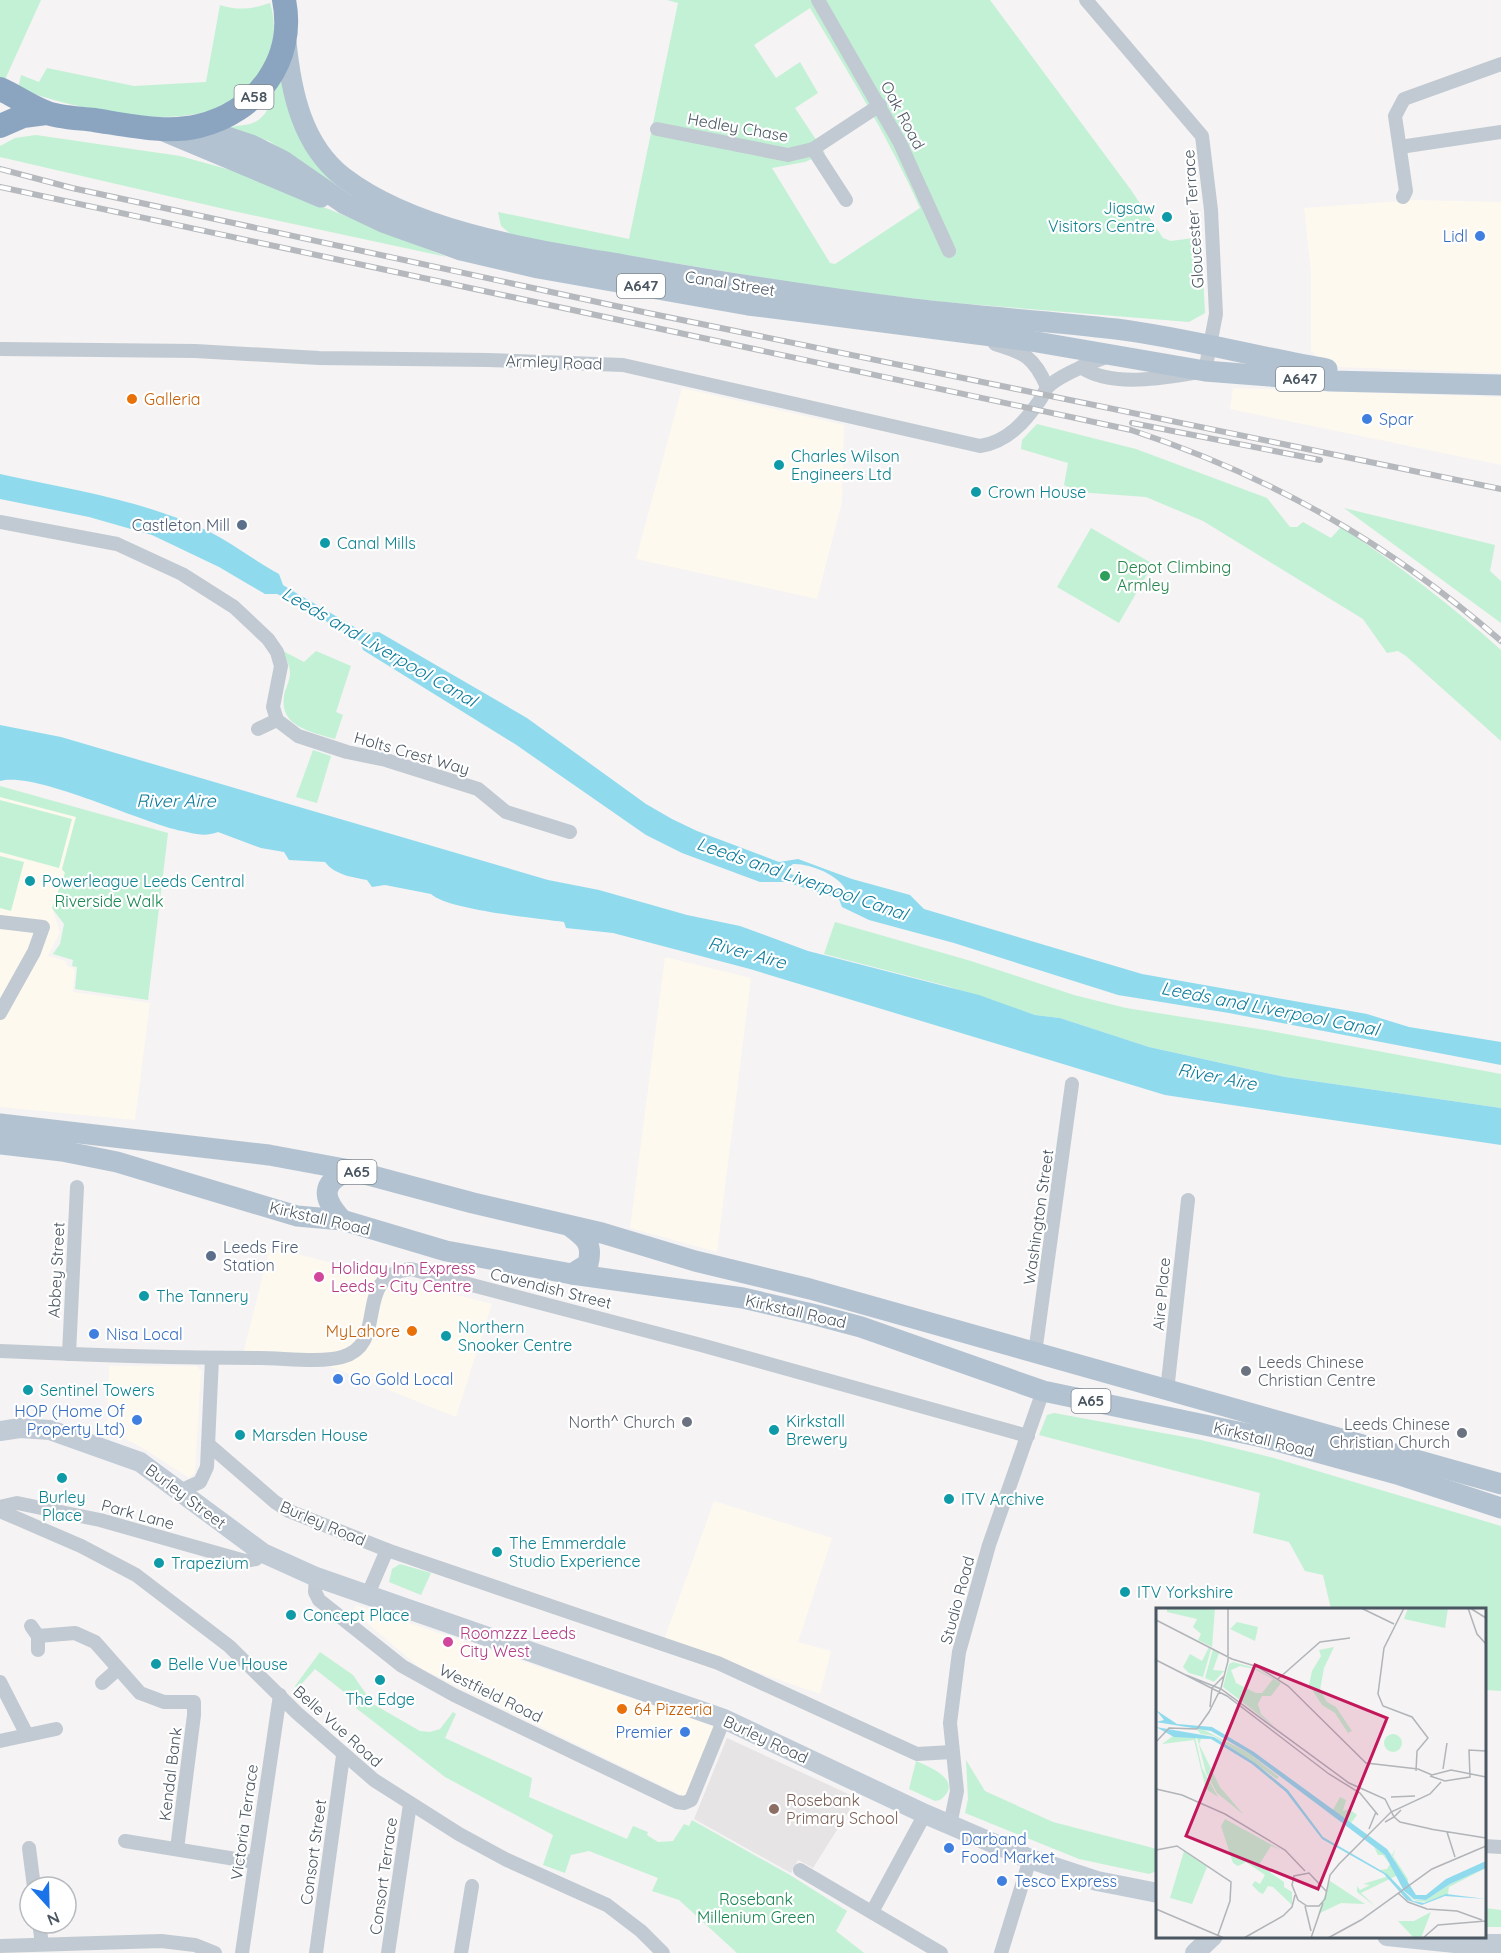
<svg xmlns="http://www.w3.org/2000/svg" width="1501" height="1953" font-family="Quicksand,sans-serif">
<style>
.commercial{fill:#fdf9ef}
.education{fill:#e6e4e5}
.green{fill:#c3f1d5;fill-rule:evenodd}
.water{fill:#90daee;fill-rule:evenodd}
.lines{fill:none;stroke-linecap:round;stroke-linejoin:round}
.street{stroke:#c1cad2;stroke-width:14}
.secondary{stroke:#c1cbd6;stroke-width:20}
.primary{stroke:#b3c2d1;stroke-width:21}
.highway{stroke:#8ba5c1;stroke-width:24}
.rail-casing{stroke:#b5b8bd;stroke-width:6}
.rail{stroke:#fff;stroke-width:4;stroke-dasharray:11;stroke-linecap:butt}
.culture-dot{fill:#0f9aa8;stroke:#fff;stroke-width:2}
.shop-dot{fill:#3f7fe0;stroke:#fff;stroke-width:2}
.food-dot{fill:#e8710a;stroke:#fff;stroke-width:2}
.service-dot{fill:#5c6f8a;stroke:#fff;stroke-width:2}
.leisure-dot{fill:#2e9e5b;stroke:#fff;stroke-width:2}
.hotel-dot{fill:#d1479c;stroke:#fff;stroke-width:2}
.worship-dot{fill:#6b7280;stroke:#fff;stroke-width:2}
.education-dot{fill:#8d6e63;stroke:#fff;stroke-width:2}
.labels{text-anchor:middle;stroke-width:4.5;stroke-linejoin:round;paint-order:stroke}
.shield{fill:#fff;stroke:#808990;stroke-width:1.5}
.shield-label{font-size:15px;font-weight:bold;fill:#4a5661}
.street-label{font-size:16px;fill:#4a5661;stroke:#fff}
.culture-label{font-size:16px;fill:#0d838f;stroke:#fff;text-anchor:start}
.shop-label{font-size:16px;fill:#366cbe;stroke:#fff;text-anchor:start}
.food-label{font-size:16px;fill:#c56008;stroke:#fff;text-anchor:start}
.service-label{font-size:16px;fill:#4e5e75;stroke:#fff;text-anchor:end}
.leisure-label{font-size:16px;fill:#27864d;stroke:#fff;text-anchor:start}
.park-label{font-size:16px;fill:#17864f;stroke:#fff}
.hotel-label{font-size:16px;fill:#b23c85;stroke:#fff;text-anchor:start}
.worship-label{font-size:16px;fill:#5b616d;stroke:#fff;text-anchor:end}
.education-label{font-size:16px;fill:#785e54;stroke:#fff;text-anchor:start}
.water-label{font-size:18px;font-style:italic;fill:#0c7c9b;stroke:#fff}
.inset-road{fill:none;stroke:#b1b4b9;stroke-width:1.5}
.view{fill:#c2185b;fill-opacity:0.15;stroke:#c2185b;stroke-width:3}
.inset-edge{fill:none;stroke:#4a5661;stroke-width:3}
</style>
<rect width="100%" height="100%" fill="#f5f3f3"/>
<g class="commercial">
<polygon points="1415,200 1501,202 1501,373 1337,367 1323,362 1311,351 1311,272 1304,208"/>
<polygon points="682,388 844,425 842,502 817,599 636,559"/>
<polygon points="1233,388 1501,397 1501,465 1230,409"/>
<polygon points="0,797 76,817 62,869 65,873 52,908 60,932 48,956 66,961 67,966 75,969 73,992 150,1003 135,1120 0,1107"/>
<polygon points="665,957 751,978 717,1252 630,1228"/>
<polygon points="270,1247 492,1304 456,1417 323,1364 241,1362"/>
<polygon points="109,1366 197,1366 201,1371 195,1473 189,1478 141,1447 107,1430"/>
<polygon points="714,1501 832,1538 798,1642 831,1651 820,1694 664,1640"/>
<polygon points="356,1605 714,1726 685,1797 420,1668 353,1611"/>
</g>
<polygon class="education" points="727,1738 857,1798 813,1868 798,1860 791,1873 694,1819"/>
<g class="green">
<polygon points="0,0 41,0 3,84 0,82"/>
<path d="M667,0H990L1131,190L1163,238L1171,241L1201,237L1205,313L1189,322L943,302L826,288L514,237L501,226L498,212L629,239L678,3ZM810,8C849,74 889,138 920,208L835,264L830,263L772,168L805,162L825,153L795,108L818,93L800,62L776,78L754,45Z"/>
<path d="M270,3C277,26 274,44 264,65C226,149 85,111 18,89L21,75L39,82L47,68L134,86L206,82L220,5C239,11 252,9 270,3Z"/>
<path d="M280,78L336,181L334,185L269,141L227,129C235,125 241,126 250,124C271,118 272,94 280,78Z"/>
<polygon points="36,135 180,156 234,171 447,257 233,211 0,157 0,146 15,138"/>
<path d="M1037,424L1136,449L1267,498L1290,527H1297L1303,522L1331,538L1341,527C1397,564 1451,605 1501,650V741L1406,656L1398,651L1387,653L1363,619L1203,521L1146,497L1077,492L1064,485L1068,463L1021,449L1022,440Z"/>
<polygon points="1344,508 1495,545 1490,571 1501,581 1501,623"/>
<polygon points="1091,528 1153,564 1119,623 1057,587"/>
<path d="M283,651L304,662L316,651L351,666L336,712L343,715L335,739C312,732 279,727 284,696C285,689 290,681 290,673C290,666 285,657 283,651Z"/>
<polygon points="313,750 331,756 317,803 296,797"/>
<polygon points="0,786 168,833 148,1000 75,989 77,967 72,966 73,960 53,954 60,944 64,924 52,908 65,873 62,869 76,817 0,797"/>
<polygon points="0,800 72,819 59,868 0,852"/>
<polygon points="0,856 24,862 11,911 0,908"/>
<polygon points="835,922 971,961 1074,995 1126,1008 1265,1030 1501,1074 1501,1108 1285,1077 1149,1047 1060,1018 1035,1015 947,986 824,954"/>
<polygon points="1054,1413 1201,1440 1274,1458 1501,1526 1501,1691 1485,1690 1484,1610 1331,1609 1323,1575 1305,1571 1289,1542 1253,1533 1260,1493 1039,1435 1047,1415"/>
<polygon points="400,1564 431,1573 421,1595 389,1582 392,1569"/>
<polygon points="320,1652 353,1675 373,1704 420,1731 430,1732 440,1729 453,1712 456,1714 445,1738 532,1778 529,1797 627,1839 633,1826 648,1832 647,1835 658,1842 673,1841 684,1824 689,1826 692,1820 790,1875 847,1911 836,1931 864,1953 737,1953 679,1900 652,1891 658,1878 589,1851 571,1855 565,1873 543,1865 553,1835 445,1777 356,1708 358,1703 315,1669 297,1689 295,1686"/>
<polygon points="966,1760 985,1791 1053,1822 1157,1849 1157,1871 1149,1874 1079,1859 965,1813 968,1799"/>
<path d="M916,1761C930,1767 965,1781 940,1800L935,1801L909,1789Z"/>
<polygon points="1485,1908 1501,1910 1501,1927 1485,1927"/>
</g>
<g class="water">
<path d="M0,474C71,490 140,499 208,531C232,543 255,561 279,574L283,585L291,590L365,633L379,632L527,718L646,804L672,819L697,831L779,862L798,859L852,879L910,895L924,909L1142,974L1367,1014L1409,1027L1501,1042V1065L1229,1013L1118,995L954,943L869,920L842,907L839,899L786,882H760L682,853L646,835L515,744L363,650L360,641L286,598L277,594H265L219,567L152,535L89,517L0,499ZM793,864C809,863 839,875 846,890L844,892L788,873L787,869Z"/>
<path d="M0,725L61,737L548,880L599,890L687,915L740,926L808,951L979,995L1035,1015L1060,1018L1149,1047L1285,1077L1501,1108V1145L1165,1095L750,969L613,933L566,928L564,922C536,918 448,910 431,894L385,885L372,887L367,880C352,877 335,875 325,862L289,860L284,852L261,848L218,832C205,837 195,834 182,831C139,822 35,771 0,781Z"/>
</g>
<g class="lines">
<g class="street">
<polyline points="818,0 900,143 949,251"/>
<polyline points="657,129 788,155 813,149 880,105"/>
<polyline points="1400,147 1501,132"/>
<polyline points="813,149 846,200"/>
<polyline points="1403,197 1406,191 1395,116 1404,99 1501,64"/>
<path d="M995,344C1025,353 1034,357 1047,387"/>
<path d="M0,349L195,351L319,358L488,360L623,365L980,446C1007,442 1025,422 1040,400C1043,396 1044,391 1047,388C1058,375 1092,363 1108,356"/>
<path d="M1081,367C1112,389 1171,377 1205,371L1216,314L1211,210L1202,136L1086,0"/>
<polyline points="0,522 117,544 182,574 234,607 268,639 277,652 281,666 273,707 277,720 298,736 347,752 386,760 478,789 506,812 570,832"/>
<polyline points="258,729 277,720"/>
<polyline points="0,922 43,927 34,952 0,1013"/>
<path d="M0,1351C87,1355 174,1358 260,1358C284,1358 320,1363 342,1357C391,1344 350,1275 411,1269L701,1345L1028,1436"/>
<polyline points="1035,1353 1072,1084"/>
<polyline points="69,1354 77,1187"/>
<polyline points="1167,1391 1188,1200"/>
<polyline points="208,1444 275,1502 289,1511 387,1550 718,1663 917,1754 952,1752"/>
<polyline points="182,1490 200,1482 207,1467 212,1358"/>
<polyline points="0,1507 17,1503 100,1520 245,1561 256,1559 263,1553"/>
<polyline points="0,1511 81,1546 136,1575 229,1646 297,1713 374,1780 459,1834 507,1860 607,1905 641,1931 663,1953"/>
<polyline points="316,1577 315,1592 319,1600 402,1666 454,1695 677,1802 684,1803 691,1800 724,1719"/>
<polyline points="368,1594 387,1550"/>
<polyline points="31,1626 38,1636 38,1650"/>
<polyline points="38,1636 75,1633 95,1642 140,1693 164,1702 194,1702 194,1715 177,1849"/>
<polyline points="0,1682 27,1735"/>
<polyline points="102,1683 118,1669"/>
<polyline points="0,1741 56,1729"/>
<polyline points="950,1825 957,1791 950,1723 959,1652 989,1545 1043,1391"/>
<polyline points="125,1841 254,1862"/>
<polyline points="1484,1846 1501,1847"/>
<polyline points="29,1848 34,1887"/>
<polyline points="800,1870 941,1953"/>
<polyline points="872,1912 925,1814"/>
<polyline points="39,1923 42,1944"/>
<polyline points="0,1946 161,1941 195,1945 215,1953"/>
<polyline points="242,1953 280,1695"/>
<polyline points="316,1953 343,1756"/>
<polyline points="388,1953 410,1804"/>
<polyline points="461,1953 472,1886"/>
<polyline points="1001,1953 1030,1859"/>
</g>
<g class="secondary">
<polyline points="0,1431 20,1428 50,1430 140,1462 263,1553 316,1577 724,1719 925,1814 1030,1859 1097,1881 1158,1893"/>
<polyline points="1387,1936 1464,1944 1501,1944"/>
<polyline points="1195,1953 1213,1936"/>
</g>
<g class="primary">
<path d="M286,42C291,92 302,145 343,177C416,233 536,250 624,265C720,282 816,297 913,309C980,317 1048,321 1116,329C1187,338 1256,357 1327,369"/>
<polyline points="197,127 251,145 283,161 345,204 383,222 461,250 538,268 748,305 1031,341 1205,371 1331,381 1501,385"/>
<polyline points="159,129 321,197"/>
<polyline points="0,1124 269,1155 350,1170 473,1203 602,1233 695,1261 810,1289 1501,1484"/>
<polyline points="0,1144 62,1151 117,1162 297,1216 342,1220 446,1251 572,1274 743,1298 816,1315 861,1327 1043,1391 1262,1437 1400,1475 1501,1508"/>
<path d="M342,1220C322,1198 320,1183 350,1170"/>
<path d="M571,1227C586,1238 593,1244 588,1264L572,1274"/>
</g>
<g class="highway">
<path d="M0,89C16,96 29,106 45,112C59,118 79,118 94,120C127,125 167,134 199,126C257,112 296,60 284,0"/>
<polyline points="0,126 23,116 46,113"/>
</g>
<g class="rail-casing">
<g id="rail">
<polyline points="0,169 72,188 648,313 1501,489"/>
<path d="M0,187L1131,430C1271,476 1390,544 1501,641"/>
<polyline points="1132,423 1320,460"/>
</g>
</g>
<use href="#rail" class="rail"/>
</g>
<g class="culture-dot">
<circle cx="1167" cy="217" r="6"/>
<circle cx="779" cy="465" r="6"/>
<circle cx="976" cy="492" r="6"/>
<circle cx="325" cy="543" r="6"/>
<circle cx="30" cy="881" r="6"/>
<circle cx="144" cy="1296" r="6"/>
<circle cx="446" cy="1336" r="6"/>
<circle cx="28" cy="1390" r="6"/>
<circle cx="774" cy="1430" r="6"/>
<circle cx="240" cy="1435" r="6"/>
<circle cx="62" cy="1478" r="6"/>
<circle cx="949" cy="1499" r="6"/>
<circle cx="497" cy="1552" r="6"/>
<circle cx="159" cy="1563" r="6"/>
<circle cx="1125" cy="1592" r="6"/>
<circle cx="291" cy="1615" r="6"/>
<circle cx="156" cy="1664" r="6"/>
<circle cx="380" cy="1680" r="6"/>
</g>
<g class="shop-dot">
<circle cx="1480" cy="236" r="6"/>
<circle cx="1367" cy="419" r="6"/>
<circle cx="94" cy="1334" r="6"/>
<circle cx="338" cy="1379" r="6"/>
<circle cx="137" cy="1420" r="6"/>
<circle cx="685" cy="1732" r="6"/>
<circle cx="949" cy="1848" r="6"/>
<circle cx="1002" cy="1881" r="6"/>
</g>
<g class="food-dot">
<circle cx="132" cy="399" r="6"/>
<circle cx="412" cy="1331" r="6"/>
<circle cx="622" cy="1709" r="6"/>
</g>
<g class="service-dot">
<circle cx="242" cy="525" r="6"/>
<circle cx="211" cy="1256" r="6"/>
</g>
<circle class="leisure-dot" cx="1105" cy="576" r="6"/>
<g class="hotel-dot">
<circle cx="319" cy="1277" r="6"/>
<circle cx="448" cy="1642" r="6"/>
</g>
<g class="worship-dot">
<circle cx="1246" cy="1371" r="6"/>
<circle cx="687" cy="1422" r="6"/>
<circle cx="1462" cy="1433" r="6"/>
</g>
<circle class="education-dot" cx="774" cy="1809" r="6"/>
<g class="labels">
<g class="shield">
<rect x="234.5" y="85" width="39" height="24" rx="4.5"/>
<rect x="617" y="274" width="48" height="24" rx="4.5"/>
<rect x="1276" y="367" width="48" height="24" rx="4.5"/>
<rect x="337.5" y="1160" width="39" height="24" rx="4.5"/>
<rect x="1071.5" y="1389" width="39" height="24" rx="4.5"/>
</g>
<g class="shield-label">
<text x="254" y="102">A58</text>
<text x="641" y="291">A647</text>
<text x="1300" y="384">A647</text>
<text x="357" y="1177">A65</text>
<text x="1091" y="1406">A65</text>
</g>
<g class="street-label">
<text transform="translate(903 115) rotate(62)" y="6">Oak Road</text>
<text transform="translate(738 127) rotate(10)" y="6">Hedley Chase</text>
<text transform="translate(1193 219) rotate(-94)" y="6">Gloucester Terrace</text>
<text transform="translate(730 283) rotate(9)" y="6">Canal Street</text>
<text transform="translate(554 362) rotate(2)" y="6">Armley Road</text>
<text transform="translate(412 753) rotate(16)" y="6">Holts Crest Way</text>
<text transform="translate(1038 1217) rotate(-82)" y="6">Washington Street</text>
<text transform="translate(320 1218) rotate(13)" y="6">Kirkstall Road</text>
<text transform="translate(56 1270) rotate(-87)" y="6">Abbey Street</text>
<text transform="translate(551 1288) rotate(14)" y="6">Cavendish Street</text>
<text transform="translate(1161 1294) rotate(-85)" y="6">Aire Place</text>
<text transform="translate(796 1311) rotate(13)" y="6">Kirkstall Road</text>
<text transform="translate(1264 1439) rotate(14)" y="6">Kirkstall Road</text>
<text transform="translate(186 1496) rotate(37)" y="6">Burley Street</text>
<text transform="translate(138 1514) rotate(15)" y="6">Park Lane</text>
<text transform="translate(323 1523) rotate(23)" y="6">Burley Road</text>
<text transform="translate(957 1600) rotate(-75)" y="6">Studio Road</text>
<text transform="translate(491 1693) rotate(26)" y="6">Westfield Road</text>
<text transform="translate(338 1726) rotate(42)" y="6">Belle Vue Road</text>
<text transform="translate(766 1739) rotate(25)" y="6">Burley Road</text>
<text transform="translate(170 1774) rotate(-83)" y="6">Kendal Bank</text>
<text transform="translate(244 1822) rotate(-82)" y="6">Victoria Terrace</text>
<text transform="translate(313 1852) rotate(-82)" y="6">Consort Street</text>
<text transform="translate(383 1876) rotate(-82)" y="6">Consort Terrace</text>
</g>
<g class="culture-label">
<text x="1155" y="214" text-anchor="end">Jigsaw<tspan x="1155" dy="18">Visitors Centre</tspan></text>
<text x="791" y="462">Charles Wilson<tspan x="791" dy="18">Engineers Ltd</tspan></text>
<text x="988" y="498">Crown House</text>
<text x="337" y="549">Canal Mills</text>
<text x="42" y="887">Powerleague Leeds Central</text>
<text x="156" y="1302">The Tannery</text>
<text x="458" y="1333">Northern<tspan x="458" dy="18">Snooker Centre</tspan></text>
<text x="40" y="1396">Sentinel Towers</text>
<text x="786" y="1427">Kirkstall<tspan x="786" dy="18">Brewery</tspan></text>
<text x="252" y="1441">Marsden House</text>
<text x="62" y="1503" text-anchor="middle">Burley<tspan x="62" dy="18">Place</tspan></text>
<text x="961" y="1505">ITV Archive</text>
<text x="509" y="1549">The Emmerdale<tspan x="509" dy="18">Studio Experience</tspan></text>
<text x="171" y="1569">Trapezium</text>
<text x="1137" y="1598">ITV Yorkshire</text>
<text x="303" y="1621">Concept Place</text>
<text x="168" y="1670">Belle Vue House</text>
<text x="380" y="1705" text-anchor="middle">The Edge</text>
</g>
<g class="shop-label">
<text x="1468" y="242" text-anchor="end">Lidl</text>
<text x="1379" y="425">Spar</text>
<text x="106" y="1340">Nisa Local</text>
<text x="350" y="1385">Go Gold Local</text>
<text x="125" y="1417" text-anchor="end">HOP (Home Of<tspan x="125" dy="18">Property Ltd)</tspan></text>
<text x="673" y="1738" text-anchor="end">Premier</text>
<text x="961" y="1845">Darband<tspan x="961" dy="18">Food Market</tspan></text>
<text x="1014" y="1887">Tesco Express</text>
</g>
<g class="food-label">
<text x="144" y="405">Galleria</text>
<text x="400" y="1337" text-anchor="end">MyLahore</text>
<text x="634" y="1715">64 Pizzeria</text>
</g>
<g class="service-label">
<text x="230" y="531">Castleton Mill</text>
<text x="223" y="1253" text-anchor="start">Leeds Fire<tspan x="223" dy="18">Station</tspan></text>
</g>
<g class="leisure-label">
<text x="1117" y="573">Depot Climbing<tspan x="1117" dy="18">Armley</tspan></text>
</g>
<g class="park-label">
<text x="109" y="907">Riverside Walk</text>
<text x="756" y="1905">Rosebank<tspan x="756" dy="18">Millenium Green</tspan></text>
</g>
<g class="hotel-label">
<text x="331" y="1274">Holiday Inn Express<tspan x="331" dy="18">Leeds - City Centre</tspan></text>
<text x="460" y="1639">Roomzzz Leeds<tspan x="460" dy="18">City West</tspan></text>
</g>
<g class="worship-label">
<text x="1258" y="1368" text-anchor="start">Leeds Chinese<tspan x="1258" dy="18">Christian Centre</tspan></text>
<text x="675" y="1428">North^ Church</text>
<text x="1450" y="1430">Leeds Chinese<tspan x="1450" dy="18">Christian Church</tspan></text>
</g>
<g class="education-label">
<text x="786" y="1806">Rosebank<tspan x="786" dy="18">Primary School</tspan></text>
</g>
<g class="water-label">
<text transform="translate(379 647) rotate(30)" y="6">Leeds and Liverpool Canal</text>
<text x="176" y="807">River Aire</text>
<text transform="translate(802 879) rotate(19)" y="6">Leeds and Liverpool Canal</text>
<text transform="translate(747 953) rotate(15)" y="6">River Aire</text>
<text transform="translate(1270 1009) rotate(11)" y="6">Leeds and Liverpool Canal</text>
<text transform="translate(1217 1077) rotate(11)" y="6">River Aire</text>
</g>
</g>
<g transform="translate(1156 1608)">
<rect width="330" height="330" fill="#f5f3f3"/>
<path d="M11,0H59L56,39L42,32L45,26L37,19L41,11L11,4ZM252,0H292L289,20L248,11ZM81,14L102,19L99,33L74,21ZM53,39L55,41L47,69L33,65L27,59L34,46L46,53ZM178,39L168,60L164,82L171,94L180,99L196,123L192,125L179,105L166,97L153,77L156,63L165,48L163,42ZM57,41L63,45L57,62L68,63L58,74L49,70ZM77,54L99,60L125,75L115,88H106L102,96L105,106L120,120L67,79L73,56ZM84,58L98,61L117,71L106,85H100L80,75L75,62ZM44,120L93,145L123,169L121,171L58,128L45,126L41,122ZM228 135a9 9 0 1 1 18 0a9 9 0 1 1-18 0ZM17,128L39,129L46,160L62,189L50,181L38,132L6,136ZM41,129L55,131H45L43,136L64,179L88,207L61,185L50,165ZM184,189L190,192L187,203L193,201L201,207L195,215L207,225L177,202ZM69,211L125,242L115,238L103,257L128,274V279L136,284V297L117,279L112,278L107,286L103,284L96,277L99,273L104,276L109,267L90,254L82,258L77,255L65,218ZM218,239L239,253L231,241L236,247L239,242L237,248L252,271L251,277L246,265L205,285L220,299L201,284V278L204,282L214,277L207,276L233,268L224,262L231,261L234,256L227,247H222ZM28,243L51,259L36,296L14,290ZM330,260L293,279L292,286L270,294L260,293L246,284L260,292H270L294,276ZM174,273L209,296L185,295L162,306ZM275,304L265,330H258L242,313H258Z" fill="#c3f1d5" fill-rule="evenodd"/>
<path d="M0,102L21,116L56,119L98,144L231,241L260,287H270L290,271L330,253V260L294,276L270,292L258,291L248,283L229,247L93,145L55,123L0,114L8,112ZM0,119L58,129L99,155L132,182L167,229L231,266L257,293L268,295L290,286L330,291L289,288L266,297L251,292L228,266L166,231L130,184L96,156L55,131L18,129Z" fill="#90daee"/>
<path class="inset-road" d="M205,0L238,16M248,0L228,40L222,86L227,98L256,109L272,130L261,143L260,163M312,0L321,26L330,36M314,0L330,10M0,12L76,51L102,59L132,78L210,155L262,161L276,167L295,162L330,169M0,52L71,88L173,166L204,185L222,207M30,67L65,81L193,175L229,191L238,209L229,214M122,71L164,34L194,30M54,99L56,80L68,68M0,134L13,120L41,121L53,104L65,80L72,53V0M287,161L291,135M274,168L289,173L314,169L313,142L330,143M0,181L26,187L69,206L129,242L149,263M235,189L259,188M245,202L238,209L244,214L275,221M213,221L220,204M274,221L330,230M291,224L299,249M0,242L21,238L75,274L74,293L62,327M170,283L153,265L138,268L136,277L142,292L151,298H163L169,291L174,267L183,256L235,204L274,186L285,174M242,285L252,294L271,301L301,303L326,312M149,298L155,323M0,301L68,330M88,330L127,308L136,299L139,287M155,330L167,295M172,330L205,312L276,261L330,238M267,330L282,317L330,313"/>
<path class="view" d="M99,57L231,110L162,281L30,228Z"/>
<rect width="330" height="330" class="inset-edge"/>
</g>
<g transform="translate(48 1905) rotate(158)"><circle r="28" fill="#ffffff" stroke="#b7bbc0" stroke-width="1.5"/>
<path d="M0-4.5L10 22L0 15L-10 22Z" fill="#1a73e8"/>
<text y="-9" font-size="16" font-weight="bold" text-anchor="middle" fill="#4a5661">N</text>
</g>
</svg>
